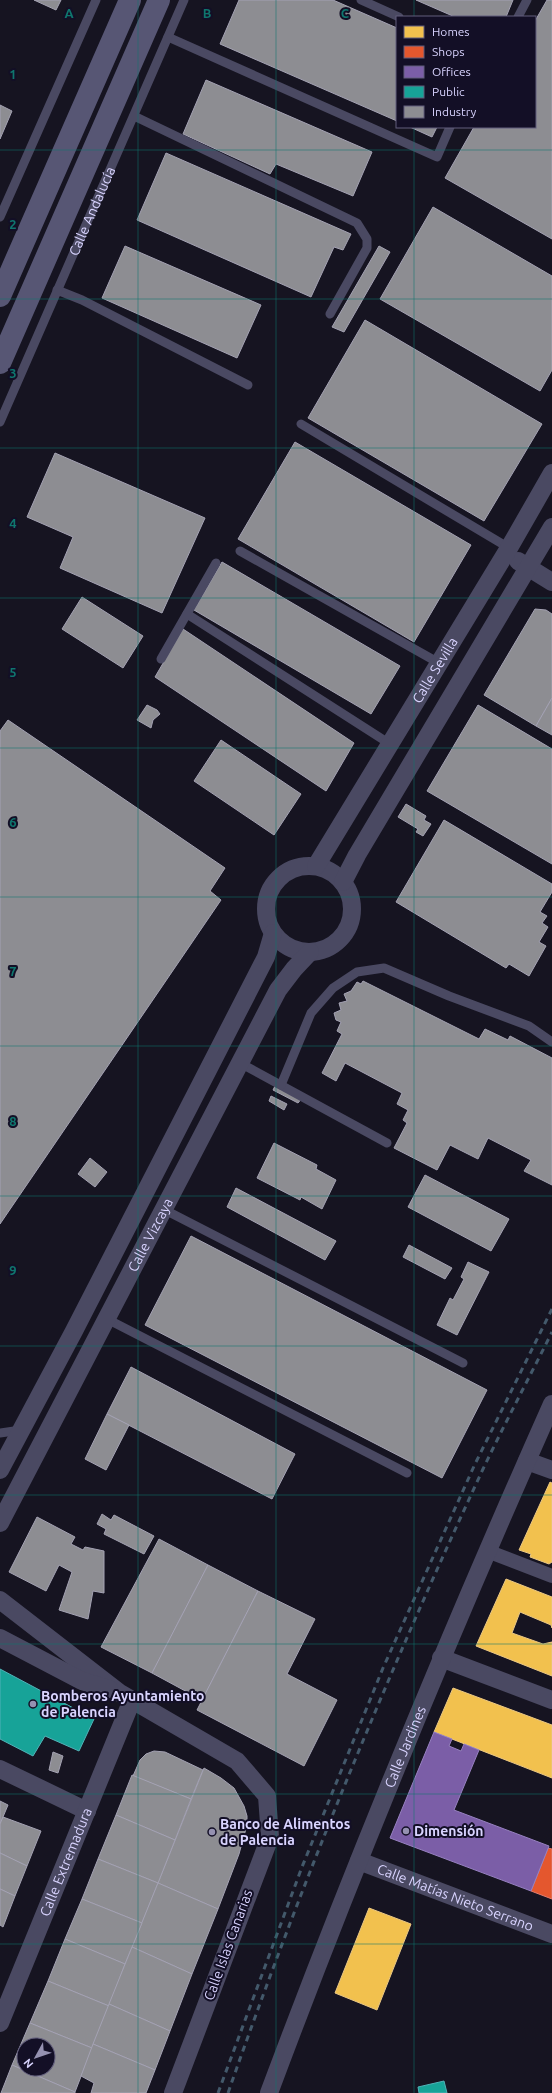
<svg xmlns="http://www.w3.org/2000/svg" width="552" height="2093" font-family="Ubuntu,sans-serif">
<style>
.homes{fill:#f2c14e;stroke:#eac783}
.shops{fill:#e4572e;stroke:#e17c6d}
.offices{fill:#7b5ea7;stroke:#9781c1}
.public{fill:#17a398;stroke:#51b2b7}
.industry{fill:#8d8d92;stroke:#a4a2b3;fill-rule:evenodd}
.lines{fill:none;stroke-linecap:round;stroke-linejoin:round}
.service{stroke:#4a4962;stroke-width:9}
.pedestrian{stroke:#4a4962;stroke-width:14}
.minor{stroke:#4a4962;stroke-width:18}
.secondary{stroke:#575674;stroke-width:22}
.rail{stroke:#43596b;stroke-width:3;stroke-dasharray:6 5;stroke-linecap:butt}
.grid{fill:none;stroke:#0f766e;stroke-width:1;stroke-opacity:0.55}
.poi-dot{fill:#9591b1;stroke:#130f26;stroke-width:1.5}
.labels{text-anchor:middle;stroke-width:4;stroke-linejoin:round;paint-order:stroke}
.street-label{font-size:14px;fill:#d9d4ff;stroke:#130f26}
.poi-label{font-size:14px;font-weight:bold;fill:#d9d4ff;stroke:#130f26;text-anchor:start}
.grid-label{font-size:13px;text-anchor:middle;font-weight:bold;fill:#0f766e;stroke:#130f26;stroke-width:4;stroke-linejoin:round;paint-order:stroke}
</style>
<rect width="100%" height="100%" fill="#161421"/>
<g class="homes">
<polygon points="550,1482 552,1483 552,1562 549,1564 530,1557 531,1554 519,1550"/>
<polygon points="506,1579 552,1597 552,1628 551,1625 520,1612 512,1633 543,1644 552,1642 552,1676 476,1646"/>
<polygon points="453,1688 552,1725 552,1778 434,1732"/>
<polygon points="369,1908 411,1924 377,2010 335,1993"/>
</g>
<polygon class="shops" points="548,1848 552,1849 552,1899 531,1891"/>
<polygon class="offices" points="434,1732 452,1739 449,1746 461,1751 464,1744 479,1750 454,1810 549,1846 531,1891 390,1838"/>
<g class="public">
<polygon points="0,1669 94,1719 79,1751 45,1736 33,1756 0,1739"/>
<polygon points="444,2081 447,2093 419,2093 418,2087"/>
</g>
<g class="industry">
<polygon points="34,0 61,0 56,10"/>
<polygon points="239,0 333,0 397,28 397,121 220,44"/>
<polygon points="416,0 513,0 506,17 455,17"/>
<polygon points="547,0 552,0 552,239 445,178 474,127 535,127 535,21"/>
<polygon points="206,80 372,152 353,196 276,164 270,174 183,134"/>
<polygon points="0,105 12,111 0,139"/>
<polygon points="410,127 437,127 432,137"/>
<polygon points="166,153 351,234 343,250 334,247 311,297 137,220"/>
<polygon points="433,207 552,276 552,370 540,391 380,299"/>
<polygon points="125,246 261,305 237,358 102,298"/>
<polygon points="379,246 390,252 344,332 332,327"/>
<polygon points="365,320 542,424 484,521 308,418"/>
<polygon points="295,442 471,545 414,642 238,539"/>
<polygon points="55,453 205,518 162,613 60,568 73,537 27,517"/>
<polygon points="222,562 400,666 371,714 194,610"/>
<polygon points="82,597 143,636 123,668 62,629"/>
<polygon points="535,609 546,610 552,614 552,698 536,726 484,695"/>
<polygon points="183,629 354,743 326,791 155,677"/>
<polygon points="552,698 552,735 536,726"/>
<polygon points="147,705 157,710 160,714 153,720 151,728 137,720"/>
<polygon points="478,705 552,749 552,864 427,791"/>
<polygon points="8,720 225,868 210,891 221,900 0,1224 0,731"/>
<polygon points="221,740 301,794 274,835 194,781"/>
<polygon points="406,804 426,816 424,820 431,824 423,836 416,832 418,829 398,817"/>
<polygon points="444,820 552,884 552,892 540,912 547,916 542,923 548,927 539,942 546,946 529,976 509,964 506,968 396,902"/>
<polygon points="363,981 479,1039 485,1029 508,1040 510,1036 552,1058 552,1185 524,1171 531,1160 488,1138 478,1159 450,1145 437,1170 394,1148 407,1123 403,1120 408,1110 397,1104 402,1093 345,1063 336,1081 322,1073 342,1034 337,1031 341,1022 336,1020 334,1013 341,1010 339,1003 347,1001 344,994 351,991 357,982 361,984"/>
<polygon points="276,1084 302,1098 298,1103 273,1090"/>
<polygon points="271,1096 287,1104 284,1110 269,1101"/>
<polygon points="274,1143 317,1165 316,1169 336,1180 322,1209 301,1197 300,1200 257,1178"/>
<polygon points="90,1158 107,1172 95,1187 78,1174"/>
<polygon points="425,1175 509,1219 491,1251 408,1207"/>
<polygon points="236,1188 336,1241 325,1260 227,1207"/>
<polygon points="191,1236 487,1390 442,1478 145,1325"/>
<polygon points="409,1245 452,1268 445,1279 403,1257"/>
<polygon points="468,1262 489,1272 457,1335 437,1325 450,1298 453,1300 464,1279 461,1277"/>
<polygon points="131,1367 295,1454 272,1499 107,1414"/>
<polygon points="107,1414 129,1425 106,1470 85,1459"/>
<polygon points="102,1514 111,1520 114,1515 154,1536 144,1554 104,1534 106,1529 97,1524"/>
<polygon points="37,1517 75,1537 71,1544 83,1550 85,1547 104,1551 104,1593 93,1591 88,1619 59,1610 72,1572 59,1565 46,1591 9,1572"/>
<polygon points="159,1539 208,1565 152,1673 101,1647"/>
<polygon points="208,1565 258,1591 202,1700 152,1673"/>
<polygon points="258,1591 315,1619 287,1674 337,1700 304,1766 197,1710"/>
<polygon points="154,1751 165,1752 203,1770 191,1799 133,1776 140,1760 146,1754"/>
<polygon points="53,1752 63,1756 58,1773 49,1770"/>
<polygon points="204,1768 221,1778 234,1788 244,1806 247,1816 247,1825 239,1854 218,1909 158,1883"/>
<polygon points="132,1775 191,1799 175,1840 116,1815"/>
<polygon points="0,1801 8,1805 0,1824"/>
<polygon points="116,1815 175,1840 158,1883 98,1859"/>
<polygon points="3,1817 41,1831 27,1866 0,1853 0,1824"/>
<polygon points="0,1853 27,1866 15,1896 0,1889"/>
<polygon points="98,1859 158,1883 142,1923 82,1899"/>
<polygon points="158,1883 218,1909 192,1974 132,1947"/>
<polygon points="0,1889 15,1896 3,1927 0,1925"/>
<polygon points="82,1899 142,1923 125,1964 65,1939"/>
<polygon points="65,1939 125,1964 109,2006 48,1981"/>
<polygon points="132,1947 192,1974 170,2031 109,2004"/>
<polygon points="48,1981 109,2006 92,2048 30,2023"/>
<polygon points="109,2004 170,2031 155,2070 93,2044"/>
<path d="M30,2023L92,2048L75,2092L12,2065ZM24,2045H48V2069H24Z"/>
<polygon points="93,2044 155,2070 146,2093 91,2093 94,2083 81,2076"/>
<polygon points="12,2065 75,2092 75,2093 1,2093"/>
</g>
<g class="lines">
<g class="service">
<polyline points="361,0 399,17"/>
<polyline points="518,17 527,0"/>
<polyline points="168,37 437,157 450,127"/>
<polyline points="134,116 357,223 367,239 367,248 330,314"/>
<polyline points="0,217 96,0"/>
<polyline points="57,290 82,300 248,385"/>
<path id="s1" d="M0,422L184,0"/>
<polyline points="301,424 509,548"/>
<polyline points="240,551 439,663"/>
<polyline points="187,614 390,744"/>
<polyline points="161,659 216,563"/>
<polyline points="240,1063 387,1143"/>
<polyline points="281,1085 311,1013 333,988 357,972 384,968 449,996 529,1026 552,1042"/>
<polyline points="165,1210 463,1363"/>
<polyline points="107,1319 407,1473"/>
<polyline points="0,1433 21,1430"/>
</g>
<polyline class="pedestrian" points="487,1551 552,1576"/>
<g class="minor">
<polyline points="518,561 552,582"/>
<circle cx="309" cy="909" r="43"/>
<path id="s2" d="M316,866L509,548L552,473"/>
<polyline points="343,882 357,855 552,527"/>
<polyline points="527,1461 552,1470"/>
<polyline points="0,1470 74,1331 266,957 273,933"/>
<path id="s3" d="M0,1523L278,990L294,969L310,952"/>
<polyline points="0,1600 120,1693 237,1761 267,1796 270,1837 173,2093"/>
<polyline points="0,1638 82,1681 109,1689"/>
<polyline points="441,1658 552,1700"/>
<polyline points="0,1769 87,1811"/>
<path id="s4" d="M359,1861L552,1934"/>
<path id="s5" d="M0,2023L132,1700"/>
<path id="s6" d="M269,2093C356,1860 451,1631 552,1404"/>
</g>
<g class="secondary">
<polyline points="0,296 130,0"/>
<polyline points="0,363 159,0"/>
</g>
<g class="rail">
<polyline points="218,2093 302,1867 383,1668 475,1464 552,1309"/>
<path d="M228,2093C302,1881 388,1673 483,1469C505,1423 529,1378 552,1332"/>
</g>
</g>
<path class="grid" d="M138,0V2093M276,0V2093M414,0V17M414,127V2093M0,150H552M0,299H552M0,448H552M0,598H552M0,748H552M0,897H552M0,1046H552M0,1196H552M0,1346H552M0,1495H552M0,1644H552M0,1794H552M0,1944H552"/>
<g class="poi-dot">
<circle cx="33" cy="1704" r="4"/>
<circle cx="406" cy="1831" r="4"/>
<circle cx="212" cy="1832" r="4"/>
</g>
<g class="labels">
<g class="street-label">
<text dy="5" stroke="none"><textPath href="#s1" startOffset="230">Calle Andalucía</textPath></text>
<text dy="5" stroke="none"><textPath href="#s2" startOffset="229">Calle Sevilla</textPath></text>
<text dy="5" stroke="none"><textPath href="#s3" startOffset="325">Calle Vizcaya</textPath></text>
<text dy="5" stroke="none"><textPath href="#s6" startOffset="372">Calle Jardines</textPath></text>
<text dy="5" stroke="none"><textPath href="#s5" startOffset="174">Calle Extremadura</textPath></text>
<text dy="5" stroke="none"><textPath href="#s4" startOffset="103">Calle Matías Nieto Serrano</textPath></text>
<text transform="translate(228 1945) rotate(-70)" y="5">Calle Islas Canarias</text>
</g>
<g class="poi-label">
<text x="41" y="1701">Bomberos Ayuntamiento<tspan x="41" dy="16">de Palencia</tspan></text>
<text x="220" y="1829">Banco de Alimentos<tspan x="220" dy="16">de Palencia</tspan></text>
<text x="414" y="1836">Dimensión</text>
</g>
</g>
<g class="grid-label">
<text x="69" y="18">A</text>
<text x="207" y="18">B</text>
<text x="345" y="18">C</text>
<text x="13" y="79">1</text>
<text x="13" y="229">2</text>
<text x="13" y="378">3</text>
<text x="13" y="528">4</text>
<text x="13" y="677">5</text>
<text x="13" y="827">6</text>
<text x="13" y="976">7</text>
<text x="13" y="1126">8</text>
<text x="13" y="1275">9</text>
</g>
<rect x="396" y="16" width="140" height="112" fill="#130f26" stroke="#625e7d"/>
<rect x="404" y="26" width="20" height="12" fill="#f2c14e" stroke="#625e7d"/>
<text x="432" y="36" font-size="12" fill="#d9d4ff">Homes</text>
<rect x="404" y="46" width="20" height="12" fill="#e4572e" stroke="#625e7d"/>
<text x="432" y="56" font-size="12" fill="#d9d4ff">Shops</text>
<rect x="404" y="66" width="20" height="12" fill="#7b5ea7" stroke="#625e7d"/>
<text x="432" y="76" font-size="12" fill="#d9d4ff">Offices</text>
<rect x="404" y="86" width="20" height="12" fill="#17a398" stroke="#625e7d"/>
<text x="432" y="96" font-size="12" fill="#d9d4ff">Public</text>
<rect x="404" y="106" width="20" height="12" fill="#8d8d92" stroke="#625e7d"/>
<text x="432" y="116" font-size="12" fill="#d9d4ff">Industry</text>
<g transform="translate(36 2057) rotate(230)"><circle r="19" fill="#130f26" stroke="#625e7d"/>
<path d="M0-3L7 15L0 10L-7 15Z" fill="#9591b1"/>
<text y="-6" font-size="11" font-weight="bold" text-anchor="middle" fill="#d9d4ff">N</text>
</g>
</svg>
